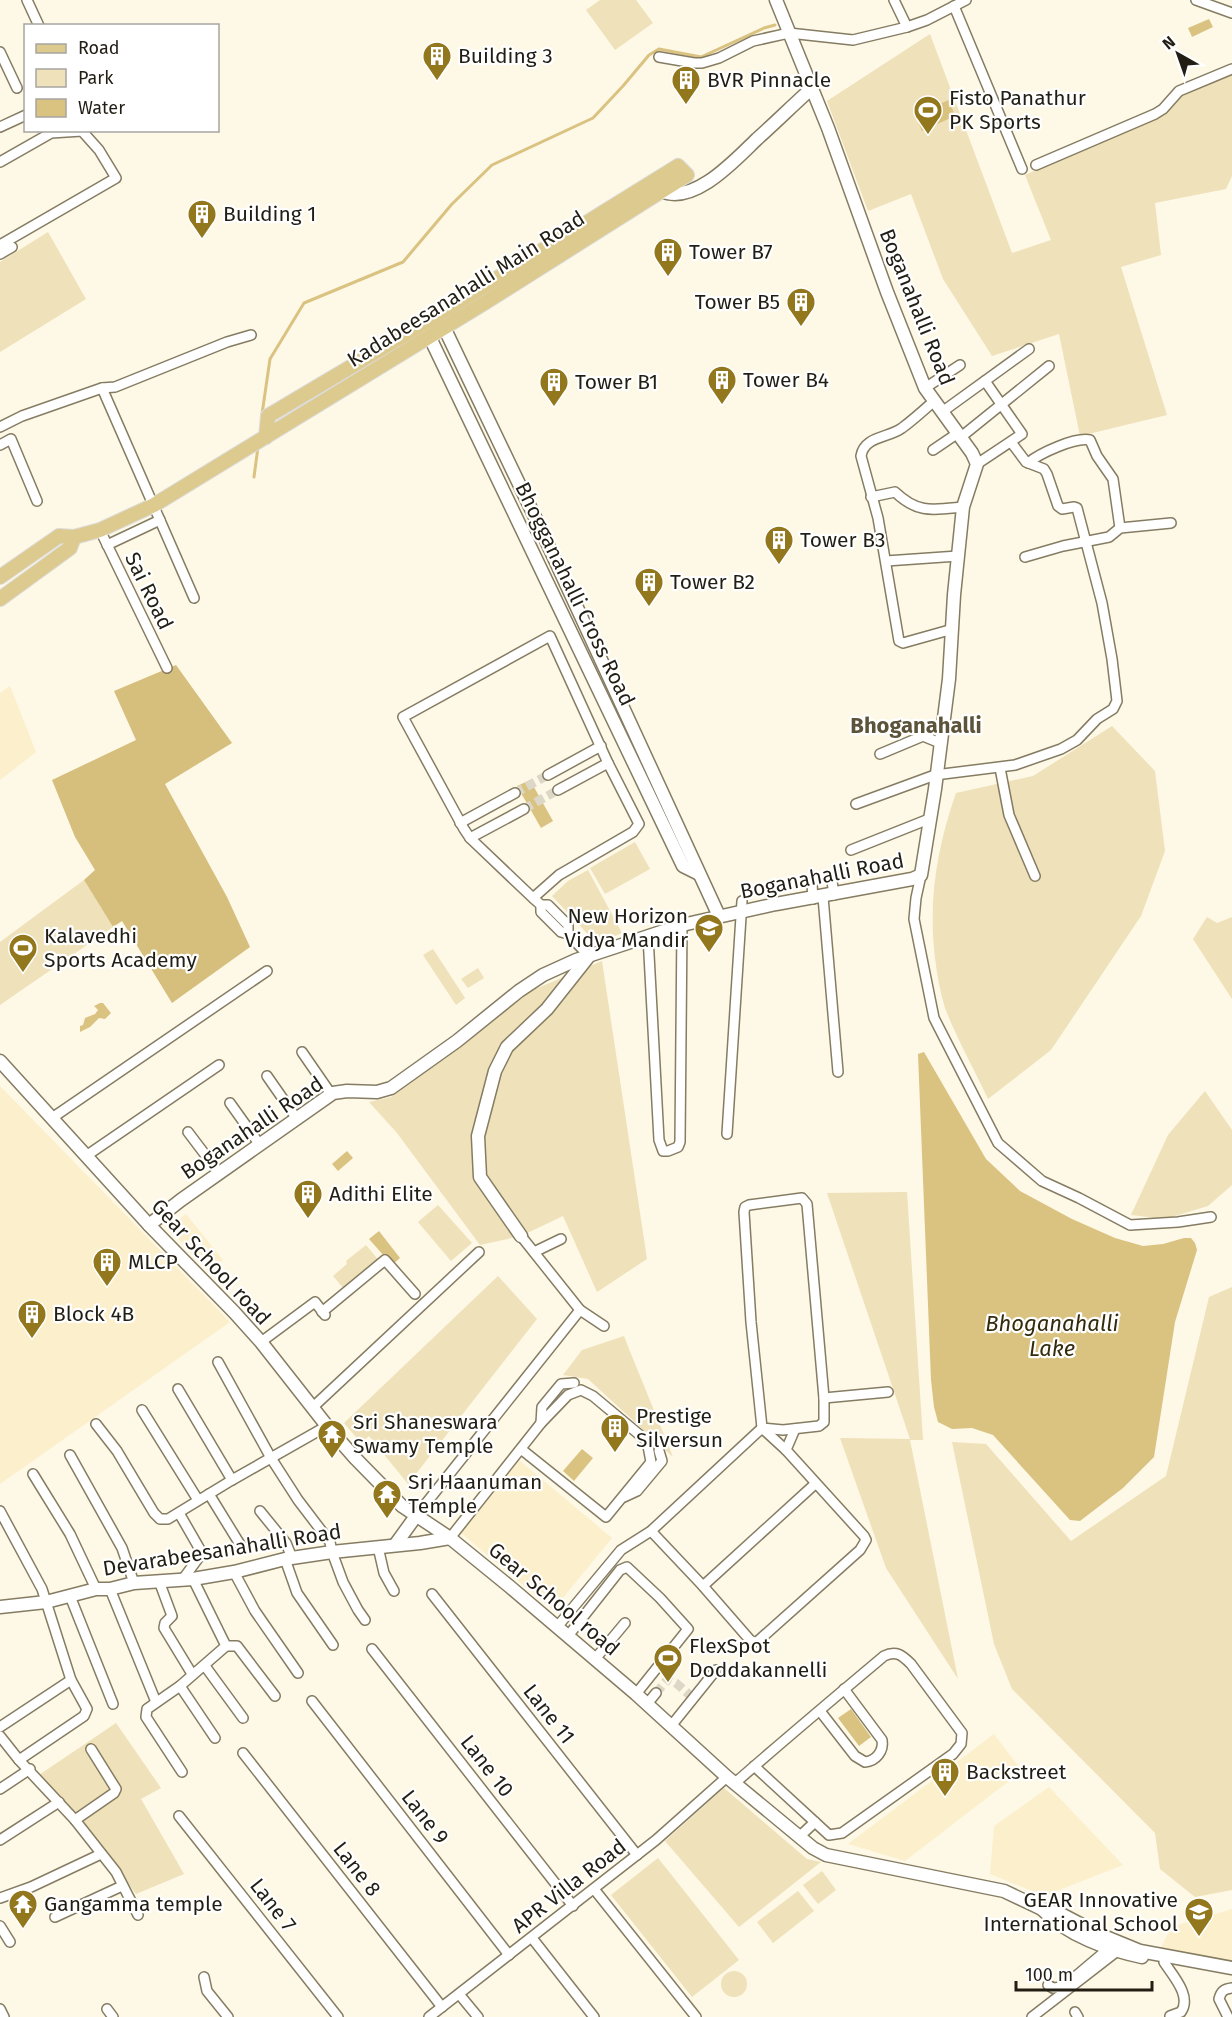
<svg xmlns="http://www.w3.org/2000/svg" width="1232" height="2017" font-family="'Fira Sans',sans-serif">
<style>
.built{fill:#fcefcb}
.green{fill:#efe1b9}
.forest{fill:#d6bf7d}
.water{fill:#dac381}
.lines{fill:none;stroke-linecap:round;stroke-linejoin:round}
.stream{stroke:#dac381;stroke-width:3}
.street-tunnel{stroke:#ddd7c7;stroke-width:9;stroke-dasharray:9 4.5;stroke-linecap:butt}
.street-casing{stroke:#857c62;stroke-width:12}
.secondary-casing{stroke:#857c62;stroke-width:15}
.primary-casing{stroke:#dcdbd9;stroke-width:16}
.street{stroke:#fff;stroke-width:9}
.secondary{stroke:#fff;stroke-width:12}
.primary{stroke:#ddca8e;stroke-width:14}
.labels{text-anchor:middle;stroke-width:4.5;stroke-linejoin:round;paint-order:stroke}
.poi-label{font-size:21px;fill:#221e14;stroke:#fff;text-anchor:start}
.street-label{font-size:21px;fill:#221e14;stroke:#fff}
.neighbourhood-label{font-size:22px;font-weight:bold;fill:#5c533a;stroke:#fff}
.water-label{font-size:22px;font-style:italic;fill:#342b0c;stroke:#fff}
</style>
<rect width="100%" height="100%" fill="#fef8e7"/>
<g class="built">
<polygon points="10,686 36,752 0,780 0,693"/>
<polygon points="0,1086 230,1322 0,1484"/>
<polygon points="186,1214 223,1260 208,1271 168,1228"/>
<polygon points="519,1460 612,1538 553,1610 461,1533"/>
<polygon points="994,1734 1022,1771 905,1861 848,1844"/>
<polygon points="1049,1787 1123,1865 1044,1896 990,1874 994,1826"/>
<polygon points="1232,1909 1232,1962 1161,1948 1171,1927"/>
</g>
<g class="green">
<polygon points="600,0 636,0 653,23 615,50 586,10"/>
<polygon points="930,34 1012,253 1051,240 1025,175 1154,117 1176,89 1232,71 1232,176 1226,189 1155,203 1161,255 1121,267 1167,415 1080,436 1059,334 992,356 943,279 911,194 868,211 827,101"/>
<polygon points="48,232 86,299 0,352 0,262"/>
<path d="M1112,726L1155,771L1165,851L1141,916L1051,1050L988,1099C974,1069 957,1039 945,1008C940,992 937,975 935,958C928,901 937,847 956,793L1033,776Z"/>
<polygon points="635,842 650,869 605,894 590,868"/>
<polygon points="588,870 622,933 597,944 552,896 568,881"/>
<polygon points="84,880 113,927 0,1005 0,942"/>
<polygon points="1207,917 1217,923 1232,917 1232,999 1193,939"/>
<polygon points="433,949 465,998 456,1005 423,955"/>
<polygon points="602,961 647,1259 597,1292 563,1216 521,1236 480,1245 397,1133 369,1102 391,1097 533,990"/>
<polygon points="478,968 484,978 468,988 461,979"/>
<polygon points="1205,1091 1232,1130 1232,1185 1208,1206 1165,1219 1131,1215 1168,1135"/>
<polygon points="907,1192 923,1440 910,1440 958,1679 886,1568 840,1438 910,1439 827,1193"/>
<polygon points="438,1205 472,1243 451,1261 418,1222"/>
<polygon points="366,1245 381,1263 345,1290 333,1276 347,1264 346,1261"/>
<polygon points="498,1276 537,1319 408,1484 369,1436 361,1443 344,1423"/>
<polygon points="1232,1287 1232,1890 1195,1897 1160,1869 1155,1833 1012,1689 994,1644 952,1442 986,1444 1071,1541 1166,1476 1209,1297"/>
<polygon points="624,1336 629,1349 673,1457 588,1379 563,1375 582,1350"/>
<polygon points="116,1723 161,1788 141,1799 184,1874 136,1894 94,1837 39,1775"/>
<polygon points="724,1788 807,1859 821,1862 739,1927 665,1841"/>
<polygon points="658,1858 739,1960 692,1997 611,1895"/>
<polygon points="822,1871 836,1890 818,1904 803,1885"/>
<polygon points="798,1891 814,1911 773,1943 757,1922"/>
<circle cx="734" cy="1984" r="13"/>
</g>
<polygon class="forest" points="176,665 232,743 165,784 227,897 250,947 172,1003 122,921 113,927 84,880 95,870 75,837 52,780 136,740 114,691"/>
<g class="water">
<polygon points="1209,19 1213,27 1192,37 1188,28"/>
<polygon points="949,100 955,116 922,131 915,114"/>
<polygon points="530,780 553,821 541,828 517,786"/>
<polygon points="100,1003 103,1003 111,1013 105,1019 99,1018 90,1027 80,1032 80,1026 83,1025 85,1018 95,1014 98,1010 94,1006"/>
<polygon points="924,1052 986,1159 1020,1191 1072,1219 1115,1238 1143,1246 1163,1244 1184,1238 1191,1238 1195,1243 1197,1250 1175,1322 1154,1457 1123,1488 1080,1521 1070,1520 993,1435 972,1428 952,1429 938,1422 934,1407 931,1380 918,1054"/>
<polygon points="347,1151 353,1158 338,1171 332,1164"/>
<polygon points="379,1231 400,1258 392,1265 369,1239"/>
<polygon points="582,1449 593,1458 574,1481 563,1471"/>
<polygon points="851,1709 871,1737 859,1746 838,1718"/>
</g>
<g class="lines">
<g class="stream">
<polyline points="262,414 270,359 304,303 403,262 452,204 492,165 593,118 623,86 649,55 659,49 701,57 764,28 775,25"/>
<polyline points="254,477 258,447"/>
</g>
<g class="street-tunnel">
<polyline points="515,793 548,775"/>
<polyline points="524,809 558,790"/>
<polyline points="656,1693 668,1679 676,1683 693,1698"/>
</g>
<g class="street-casing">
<g id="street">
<polyline points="27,0 39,26"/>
<polyline points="894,0 907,27"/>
<polyline points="1196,0 1232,13"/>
<polyline points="954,6 1022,169"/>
<polyline points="0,52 17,88"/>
<polyline points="659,57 694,63 702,63 719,58 753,41 789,33 853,40 907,27 927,20 966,0"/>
<polyline points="0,127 26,115"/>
<polyline points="0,162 51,133 82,131 99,150 116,178 0,245"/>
<polyline points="1036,165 1155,114 1163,109 1179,91 1232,69"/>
<polyline points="0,254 12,247"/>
<polyline points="102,388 194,598"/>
<polyline points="925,388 960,365"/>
<path d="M934,401C924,410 913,420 902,428C889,438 864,436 861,456L878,518L899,641L903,643L953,629"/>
<polyline points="942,412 1029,349"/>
<polyline points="0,427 22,416 102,388 115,387 227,342 251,335"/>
<polyline points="961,437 1049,366"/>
<polyline points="0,445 11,439 37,501"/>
<polyline points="933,450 958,433"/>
<path d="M1028,463C1040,453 1075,437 1090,440L1097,456L1113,479L1120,528"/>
<polyline points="977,464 1022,434 985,381"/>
<path d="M871,497L895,492C918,514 933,510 963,507"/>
<polyline points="100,530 167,668"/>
<polyline points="107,545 160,520"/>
<polyline points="1025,557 1063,546 1109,537 1120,528 1171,523"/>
<polyline points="886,561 958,556"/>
<polyline points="880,754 923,736 940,743"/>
<polyline points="1000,768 1009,815 1035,876"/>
<polyline points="548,775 601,746"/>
<polyline points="558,790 608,763"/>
<polyline points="856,804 935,775 1015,765 1061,749 1077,740 1097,719 1113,709 1117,701 1112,659 1102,603 1077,508 1074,507 1062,509 1058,506 1047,474 1044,469 1026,462 1011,442"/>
<polyline points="460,823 515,793"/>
<polyline points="470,838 524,809"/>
<polyline points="851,850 929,819"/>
<polyline points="921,875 916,898 914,919 934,1018 998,1143 1042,1181 1079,1198 1130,1225 1178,1222 1211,1217"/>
<polyline points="832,881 834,895"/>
<polyline points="812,884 813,899"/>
<polyline points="823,897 838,1072"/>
<polyline points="533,898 559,875 633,832 639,824 608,763 550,636 403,717 464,829 470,838 533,898 541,905 548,905 568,925 568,934"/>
<polyline points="541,905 541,912 561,932 568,934 589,956"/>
<polyline points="648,936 659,1140 663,1151 668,1151 678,1147 680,1142 682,925"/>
<polyline points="302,1052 331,1094"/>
<polyline points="267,1076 297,1119"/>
<polyline points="230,1103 260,1145"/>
<polyline points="52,1118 267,971"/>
<polyline points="188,1132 219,1173"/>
<polyline points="727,1134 742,901"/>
<polyline points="86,1156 219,1065"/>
<polygon points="802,1198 807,1204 824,1398 824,1422 819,1426 783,1430 762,1428 761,1418 751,1322 744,1212 745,1207 749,1205"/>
<polyline points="534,1252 561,1239"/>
<polyline points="580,1310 604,1326"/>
<polyline points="322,1312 385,1260 415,1294"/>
<polyline points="261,1342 315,1302 325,1315"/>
<polyline points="218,1362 271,1458 298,1500 330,1542 332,1552 343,1582 358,1610 365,1620"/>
<polyline points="178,1389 232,1480"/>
<polyline points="824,1398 888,1392"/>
<polyline points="312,1408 479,1252"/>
<polyline points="142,1410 198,1500"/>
<polyline points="541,1423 542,1407 561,1384 574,1383"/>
<polyline points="96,1424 117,1451 154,1513 160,1519 168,1519 232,1480 327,1426"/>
<polyline points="786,1450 795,1429"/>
<polyline points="70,1455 122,1548 134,1583"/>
<polyline points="33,1474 70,1534 96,1589"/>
<polyline points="209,1494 241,1546"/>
<polyline points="624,1497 637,1491 662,1461 659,1451"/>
<polyline points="0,1511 42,1589 71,1680 87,1709 84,1716 19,1760"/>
<polyline points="260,1511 286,1543 292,1558"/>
<polyline points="179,1513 202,1553 183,1579"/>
<polyline points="416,1516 580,1310 521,1236"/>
<polyline points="450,1538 541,1423 568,1395 581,1390 593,1396 647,1441 651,1462 606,1517 521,1449"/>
<polyline points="378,1547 384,1573 394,1591"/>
<polyline points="285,1559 297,1593 333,1645"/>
<polyline points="234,1572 255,1611 298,1673"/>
<polyline points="193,1579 226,1646"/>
<polyline points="159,1581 172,1616 165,1623 164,1628 192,1674"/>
<polyline points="703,1586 815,1484"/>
<polyline points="110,1589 156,1702"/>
<polyline points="432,1594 637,1855"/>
<polyline points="70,1596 113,1704"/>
<polyline points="557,1627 621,1550 651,1531 703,1586 750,1640 754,1642 758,1641 860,1550 866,1540 864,1536 786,1450 762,1428 651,1531"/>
<polyline points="568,1636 620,1570 627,1567 660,1598 688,1629 636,1694"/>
<polyline points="372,1649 573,1906"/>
<polyline points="595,1659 625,1623"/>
<polyline points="205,1666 243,1718"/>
<polyline points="180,1686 215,1738"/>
<polyline points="312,1701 509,1955"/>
<polyline points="647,1704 656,1693"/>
<path d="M820,1711L855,1756L865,1762C876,1761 884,1751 882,1740L844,1689"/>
<polyline points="671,1726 716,1670"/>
<polyline points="0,1727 71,1680"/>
<polyline points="0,1736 19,1760 75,1820 116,1872 138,1915"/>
<polyline points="243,1753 442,2007"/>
<polyline points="182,1772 146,1717 147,1709 180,1686 226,1646 237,1646 275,1696"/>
<path d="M735,1783C784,1740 834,1698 884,1656C896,1650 902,1655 911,1664L962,1733L961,1744L953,1754L842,1833L829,1835L754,1766"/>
<polyline points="0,1789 30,1769"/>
<polyline points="179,1816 338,2017"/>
<polyline points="75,1820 114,1793 116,1789 91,1749"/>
<polyline points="799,1837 815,1822"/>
<polyline points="0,1840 59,1802"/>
<polyline points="594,1889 696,2017"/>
<polyline points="0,1898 31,1887 101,1854"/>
<polyline points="55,1917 122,1886"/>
<polyline points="0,1926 10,1942"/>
<polyline points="532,1938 594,2017"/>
<path d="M1164,1962C1173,1976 1192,1996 1181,2012L1170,2016"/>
<polyline points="204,1977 207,1991 228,2017"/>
<polyline points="1048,1985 1053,1988 1063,1987 1108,1949"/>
<polyline points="459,1994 478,2017"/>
<polyline points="0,2009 4,2017"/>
<polyline points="107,2009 113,2017"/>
<polyline points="1075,2012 1078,2017"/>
<polyline points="429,2017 656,1840 727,1777"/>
<polyline points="1032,2017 1116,1952"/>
<path d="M1228,2017L1219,1999C1221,1991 1224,1989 1232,1988"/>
</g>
</g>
<g class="secondary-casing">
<g id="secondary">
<path d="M661,191C694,206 736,159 757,139C775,123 793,105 811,89"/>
<polyline points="441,321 544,536 719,916"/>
<polyline points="423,323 683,866 699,874"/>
<polyline points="0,1061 149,1225 234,1312 261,1342 327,1426 355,1458 402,1506 450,1538 509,1586 636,1694 727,1777 813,1848 826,1855 1004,1891 1042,1909 1061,1914 1101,1935 1140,1951 1232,1968"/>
<polyline points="149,1225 181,1200 333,1093 347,1091 377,1092 391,1088 457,1041 519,991 543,975 576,960 682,925 776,904 912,879 921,875 935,789 949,679 954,595 963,507 977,464 972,453 925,388 887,292 828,128 776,0"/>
<polyline points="521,1236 480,1177 478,1136 495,1071 507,1047 547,1009 589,956"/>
<polyline points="395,1545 416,1516"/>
<polyline points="0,1607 46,1602 96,1589 110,1589 134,1583 193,1579 234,1572 285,1559 332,1552 420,1543 450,1538"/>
<path d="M1043,1910C1067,1935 1108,1950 1142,1957"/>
</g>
</g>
<g class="primary-casing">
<g id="primary">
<polyline points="0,577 59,536 74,537 100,530 154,505 486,302 687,175 678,166 428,321 268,416 266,437"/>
<polyline points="0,599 70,548 74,537"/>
</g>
</g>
<use href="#street" class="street"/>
<use href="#secondary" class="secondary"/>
<use href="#primary" class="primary"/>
</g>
<defs>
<g id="building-pin" transform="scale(1.5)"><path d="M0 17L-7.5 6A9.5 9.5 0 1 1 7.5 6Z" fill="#92771d" stroke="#fff"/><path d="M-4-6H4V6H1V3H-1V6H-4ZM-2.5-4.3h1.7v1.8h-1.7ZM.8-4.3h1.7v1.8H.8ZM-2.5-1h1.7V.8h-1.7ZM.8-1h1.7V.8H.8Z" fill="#fff"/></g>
<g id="stadium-pin" transform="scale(1.5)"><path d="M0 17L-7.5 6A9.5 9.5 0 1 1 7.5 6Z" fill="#92771d" stroke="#fff"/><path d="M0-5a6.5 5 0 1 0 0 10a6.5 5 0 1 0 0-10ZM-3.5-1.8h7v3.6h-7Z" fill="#fff"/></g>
<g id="school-pin" transform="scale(1.5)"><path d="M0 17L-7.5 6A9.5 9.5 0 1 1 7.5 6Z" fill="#92771d" stroke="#fff"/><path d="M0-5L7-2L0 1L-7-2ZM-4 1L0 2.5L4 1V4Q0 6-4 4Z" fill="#fff"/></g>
<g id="temple-pin" transform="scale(1.5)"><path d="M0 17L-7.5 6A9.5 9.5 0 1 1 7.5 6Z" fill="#92771d" stroke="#fff"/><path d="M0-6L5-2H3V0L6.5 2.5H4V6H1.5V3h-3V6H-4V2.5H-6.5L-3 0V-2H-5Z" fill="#fff"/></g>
</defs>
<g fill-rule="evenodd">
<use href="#building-pin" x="437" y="56"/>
<use href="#building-pin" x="686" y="80"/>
<use href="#stadium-pin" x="928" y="110"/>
<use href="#building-pin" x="202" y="214"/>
<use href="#building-pin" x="668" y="252"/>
<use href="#building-pin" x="801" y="302"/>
<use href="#building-pin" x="722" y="380"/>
<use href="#building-pin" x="554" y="382"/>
<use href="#building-pin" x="779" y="540"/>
<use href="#building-pin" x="649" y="582"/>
<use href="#school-pin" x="709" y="928"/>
<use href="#stadium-pin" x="23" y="948"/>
<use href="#building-pin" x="308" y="1194"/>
<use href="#building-pin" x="107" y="1262"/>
<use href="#building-pin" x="32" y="1314"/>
<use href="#building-pin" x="615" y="1428"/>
<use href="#temple-pin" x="332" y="1434"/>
<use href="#temple-pin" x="387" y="1494"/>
<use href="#stadium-pin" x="668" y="1658"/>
<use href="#building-pin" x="945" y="1772"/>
<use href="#temple-pin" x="23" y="1904"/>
<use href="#school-pin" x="1199" y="1912"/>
</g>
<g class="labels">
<g class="poi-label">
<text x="458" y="63">Building 3</text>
<text x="707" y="87">BVR Pinnacle</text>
<text x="949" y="105">Fisto Panathur<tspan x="949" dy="24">PK Sports</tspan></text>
<text x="223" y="221">Building 1</text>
<text x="689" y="259">Tower B7</text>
<text x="780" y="309" text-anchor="end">Tower B5</text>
<text x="743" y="387">Tower B4</text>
<text x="575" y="389">Tower B1</text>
<text x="800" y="547">Tower B3</text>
<text x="670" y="589">Tower B2</text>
<text x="688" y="923" text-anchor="end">New Horizon<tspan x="688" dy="24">Vidya Mandir</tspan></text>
<text x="44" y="943">Kalavedhi<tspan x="44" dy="24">Sports Academy</tspan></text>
<text x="329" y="1201">Adithi Elite</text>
<text x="128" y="1269">MLCP</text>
<text x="53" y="1321">Block 4B</text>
<text x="636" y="1423">Prestige<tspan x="636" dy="24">Silversun</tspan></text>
<text x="353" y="1429">Sri Shaneswara<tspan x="353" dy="24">Swamy Temple</tspan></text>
<text x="408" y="1489">Sri Haanuman<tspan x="408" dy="24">Temple</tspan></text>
<text x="689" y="1653">FlexSpot<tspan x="689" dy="24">Doddakannelli</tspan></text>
<text x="966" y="1779">Backstreet</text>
<text x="1178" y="1907" text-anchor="end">GEAR Innovative<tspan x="1178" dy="24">International School</tspan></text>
<text x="44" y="1911">Gangamma temple</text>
</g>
<g class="street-label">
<text transform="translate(466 289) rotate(-32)" y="7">Kadabeesanahalli Main Road</text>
<text transform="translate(917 307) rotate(68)" y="7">Boganahalli Road</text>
<text transform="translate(149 591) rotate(64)" y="7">Sai Road</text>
<text transform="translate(575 594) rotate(64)" y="7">Bhogganahalli Cross Road</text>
<text transform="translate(822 876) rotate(-11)" y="7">Boganahalli Road</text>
<text transform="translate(252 1128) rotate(-34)" y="7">Boganahalli Road</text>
<text transform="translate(211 1262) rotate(47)" y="7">Gear School road</text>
<text transform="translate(222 1550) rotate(-9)" y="7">Devarabeesanahalli Road</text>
<text transform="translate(554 1599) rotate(40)" y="7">Gear School road</text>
<text transform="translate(549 1714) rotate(52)" y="7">Lane 11</text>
<text transform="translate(487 1766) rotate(52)" y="7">Lane 10</text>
<text transform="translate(425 1817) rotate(52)" y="7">Lane 9</text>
<text transform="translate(357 1869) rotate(52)" y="7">Lane 8</text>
<text transform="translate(569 1886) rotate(-38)" y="7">APR Villa Road</text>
<text transform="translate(273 1905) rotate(52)" y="7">Lane 7</text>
</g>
<g class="neighbourhood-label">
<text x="916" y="733">Bhoganahalli</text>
</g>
<g class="water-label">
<text x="1052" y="1331">Bhoganahalli<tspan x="1052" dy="25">Lake</tspan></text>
</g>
</g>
<rect x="24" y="24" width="195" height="108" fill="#ffffff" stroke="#a7a5a1" stroke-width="1.5"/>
<rect x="36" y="44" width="30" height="9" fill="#ddca8e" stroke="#a7a5a1" stroke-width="1.5"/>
<text x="78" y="54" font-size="18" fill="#221e14">Road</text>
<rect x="36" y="69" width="30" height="18" fill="#efe1b9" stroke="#a7a5a1" stroke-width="1.5"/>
<text x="78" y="84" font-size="18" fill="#221e14">Park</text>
<rect x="36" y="99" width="30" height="18" fill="#dac381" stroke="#a7a5a1" stroke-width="1.5"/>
<text x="78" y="114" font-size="18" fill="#221e14">Water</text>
<g transform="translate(1178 54) rotate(320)" stroke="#ffffff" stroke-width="4.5" paint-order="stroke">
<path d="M0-4.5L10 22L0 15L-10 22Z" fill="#221e14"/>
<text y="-9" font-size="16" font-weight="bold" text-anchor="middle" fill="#221e14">N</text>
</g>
<path d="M1016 1981v9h136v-9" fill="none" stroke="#221e14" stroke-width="3"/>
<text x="1025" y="1981" font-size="18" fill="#221e14" stroke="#ffffff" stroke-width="4.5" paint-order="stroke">100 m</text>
</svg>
